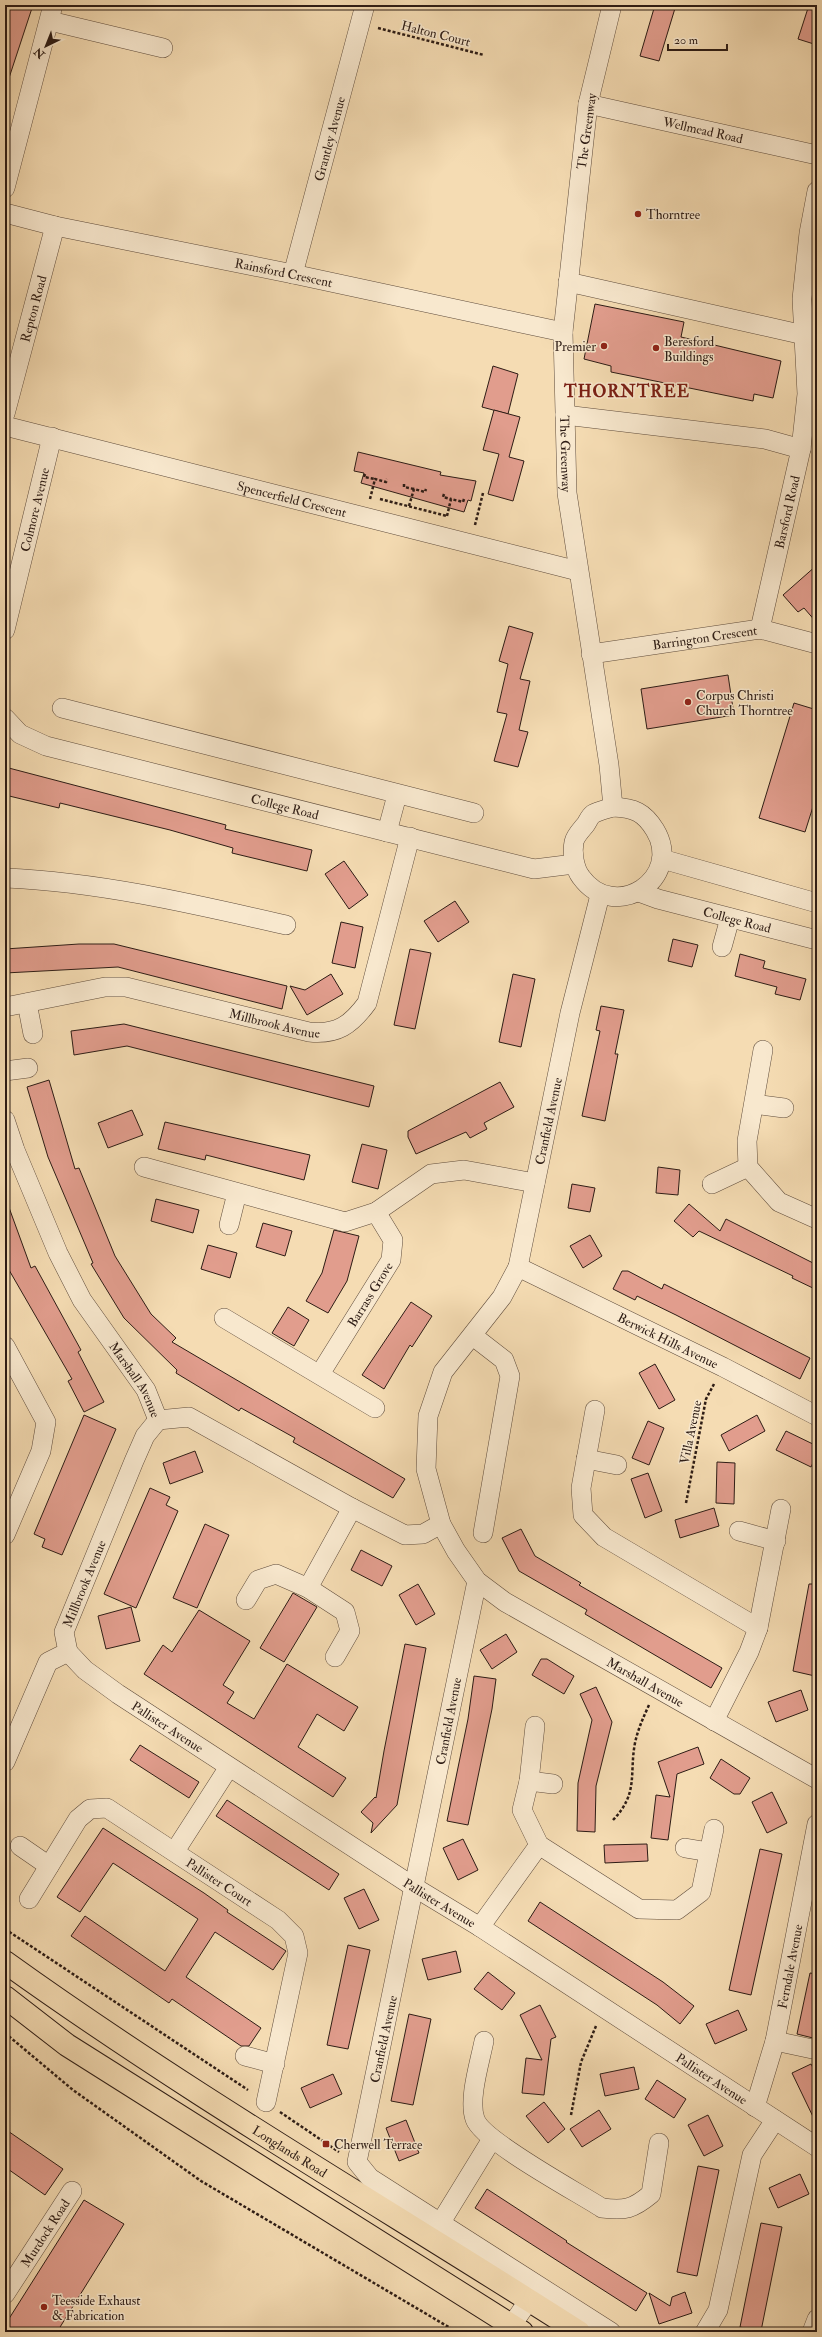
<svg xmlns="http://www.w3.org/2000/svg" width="822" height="2337" font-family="'IM FELL Double Pica',serif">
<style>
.building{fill:#e19d8d;stroke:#2d1c15}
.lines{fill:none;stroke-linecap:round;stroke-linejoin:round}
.minor-casing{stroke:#5f4c3c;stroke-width:20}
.major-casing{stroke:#2d1c15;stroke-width:24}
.path{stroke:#2d1c15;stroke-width:2.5;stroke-dasharray:3 2;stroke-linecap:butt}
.minor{stroke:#f8e8ce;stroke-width:19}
.major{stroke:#f5dcb3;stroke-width:22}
.poi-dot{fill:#8f2418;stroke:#f8e8ce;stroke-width:1.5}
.labels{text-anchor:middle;stroke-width:3;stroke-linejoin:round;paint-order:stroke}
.street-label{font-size:13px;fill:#2d1c15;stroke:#f8e8ce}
.poi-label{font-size:13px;fill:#2d1c15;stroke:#f8e8ce;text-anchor:start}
.district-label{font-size:17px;font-weight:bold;letter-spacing:1px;fill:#7a1f14;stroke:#f8e8ce}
</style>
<rect width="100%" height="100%" fill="#f5dcb3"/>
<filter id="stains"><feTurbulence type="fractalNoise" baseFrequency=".005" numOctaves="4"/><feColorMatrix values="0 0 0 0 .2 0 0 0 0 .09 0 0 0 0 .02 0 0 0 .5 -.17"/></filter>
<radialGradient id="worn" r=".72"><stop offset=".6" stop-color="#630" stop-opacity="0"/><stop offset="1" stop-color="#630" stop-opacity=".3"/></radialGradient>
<g class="building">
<polygon points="5,5 33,5 8,81 5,80"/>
<polygon points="655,5 676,5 659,61 640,56"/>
<polygon points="809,5 817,5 817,45 798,39"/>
<polygon points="595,304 684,322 681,337 781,361 773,398 754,394 753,401 611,372 611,366 584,359"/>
<polygon points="493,366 518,374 508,414 482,407"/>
<polygon points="494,410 520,417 509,457 524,461 513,501 488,494 499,454 483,450"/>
<polygon points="358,452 441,472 440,475 476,481 471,501 468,500 464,512 361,483 364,473 354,471"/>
<polygon points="817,565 817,623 804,608 798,612 783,595"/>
<polygon points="509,626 533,633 520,679 530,681 519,730 528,732 518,767 494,761 507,714 497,712 508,664 499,661"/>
<polygon points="728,675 734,715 647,729 641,689"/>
<polygon points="794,703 817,710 817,794 805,832 759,818"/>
<polygon points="5,767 226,825 225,829 312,850 307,871 232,853 233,848 170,830 60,803 59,808 5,795"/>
<polygon points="344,861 368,895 349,909 325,874"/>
<polygon points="455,901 469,922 438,942 424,921"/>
<polygon points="341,922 363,927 355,968 332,963"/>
<polygon points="673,939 698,945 692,967 668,961"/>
<polygon points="79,944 114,944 287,986 282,1009 118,967 5,973 5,949"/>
<polygon points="410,949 431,953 415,1029 394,1025"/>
<polygon points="740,954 765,961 763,968 806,979 800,1000 775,994 777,987 735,976"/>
<polygon points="331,974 343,994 307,1015 290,986 305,990"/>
<polygon points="513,974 535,979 521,1047 499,1042"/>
<polygon points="601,1006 624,1010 615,1054 618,1054 605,1121 582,1116 600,1031 596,1030"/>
<polygon points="124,1024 374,1086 369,1107 127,1046 74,1055 71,1031"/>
<polygon points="49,1080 75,1169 79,1168 115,1256 151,1314 176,1338 172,1342 405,1479 393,1498 293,1442 295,1438 241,1408 239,1411 176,1373 177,1370 124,1318 91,1264 93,1263 48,1157 27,1087"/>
<polygon points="500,1082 514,1107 484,1123 487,1129 470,1138 466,1132 416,1154 408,1137 408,1131"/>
<polygon points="132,1110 143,1135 108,1148 98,1123"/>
<polygon points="165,1122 310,1155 304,1180 206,1155 205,1160 158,1149"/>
<polygon points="362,1144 387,1150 378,1189 352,1182"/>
<polygon points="658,1167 680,1170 678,1195 656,1193"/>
<polygon points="572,1184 595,1188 590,1212 568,1208"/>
<polygon points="156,1199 199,1210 193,1233 151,1221"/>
<polygon points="5,1202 7,1202 31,1268 35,1266 70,1330 81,1350 78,1352 104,1402 84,1412 68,1381 72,1379 5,1263"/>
<polygon points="689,1204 720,1231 726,1219 817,1265 817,1290 792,1278 793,1276 699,1231 693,1237 674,1221"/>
<polygon points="263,1223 292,1231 285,1256 256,1247"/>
<polygon points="334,1230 359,1236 347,1281 328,1313 306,1301 322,1273"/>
<polygon points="590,1235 602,1256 583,1268 570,1246"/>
<polygon points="208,1245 237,1253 230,1278 201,1269"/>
<polygon points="622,1271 628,1271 662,1289 664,1284 810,1358 800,1379 676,1315 637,1296 635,1300 613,1289"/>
<polygon points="411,1302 432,1316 412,1347 410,1345 384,1389 362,1375"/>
<polygon points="288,1307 309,1320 294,1346 272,1333"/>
<polygon points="655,1364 675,1400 659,1409 639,1373"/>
<polygon points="84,1415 116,1429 62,1555 42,1547 45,1539 34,1534"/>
<polygon points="757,1415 765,1431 729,1451 721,1435"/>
<polygon points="648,1421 664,1428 649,1465 632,1458"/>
<polygon points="786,1431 817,1446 817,1454 811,1467 776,1450"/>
<polygon points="195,1451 203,1472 170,1484 163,1463"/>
<polygon points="717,1462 735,1463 734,1504 716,1503"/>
<polygon points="648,1473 662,1511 645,1518 631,1479"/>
<polygon points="150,1488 170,1497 166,1505 178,1511 136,1608 104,1594"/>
<polygon points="714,1508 719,1526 680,1538 675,1520"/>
<polygon points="205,1524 229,1535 197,1608 173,1598"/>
<polygon points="521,1529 535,1556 581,1583 579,1585 722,1668 711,1688 585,1614 587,1610 519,1571 502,1538"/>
<polygon points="361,1550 392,1566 382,1586 351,1570"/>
<polygon points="418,1584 435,1614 416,1625 399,1595"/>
<polygon points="809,1584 817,1584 817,1663 815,1676 793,1671"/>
<polygon points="293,1593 317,1607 284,1662 260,1648"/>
<polygon points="131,1607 140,1641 106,1649 98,1616"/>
<polygon points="199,1610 250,1641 223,1685 234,1692 227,1703 254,1719 287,1664 358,1707 344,1731 317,1714 298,1747 346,1778 333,1797 144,1674 163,1645 172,1652"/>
<polygon points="506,1634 517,1652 492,1669 480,1650"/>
<polygon points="405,1644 426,1648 397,1805 371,1833 373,1823 361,1812 375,1797 376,1798 384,1751"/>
<polygon points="541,1659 547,1659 574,1676 564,1694 532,1675"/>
<polygon points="474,1676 496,1679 492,1709 468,1825 447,1821 468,1719"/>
<polygon points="596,1687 612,1722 596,1786 595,1832 577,1831 578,1783 592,1720 580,1694"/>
<polygon points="801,1690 808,1710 776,1722 768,1702"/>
<polygon points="140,1745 199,1782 189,1798 130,1760"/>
<polygon points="698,1747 704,1764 677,1774 668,1840 651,1838 656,1795 670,1797 658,1762"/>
<polygon points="721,1759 750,1778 740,1794 734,1794 710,1778"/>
<polygon points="772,1792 787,1823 767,1833 752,1802"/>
<polygon points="227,1800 339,1874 329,1890 216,1816"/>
<polygon points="103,1828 204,1893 228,1910 227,1912 286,1951 273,1970 215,1932 186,1977 261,2028 249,2046 241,2046 172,1999 169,2003 71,1936 85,1916 165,1971 198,1919 113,1863 80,1912 57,1897"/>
<polygon points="463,1839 478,1870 458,1880 443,1848"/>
<polygon points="647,1844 648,1861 605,1863 604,1845"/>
<polygon points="760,1849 782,1854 751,1995 729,1990"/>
<polygon points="364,1889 379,1920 359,1929 344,1898"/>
<polygon points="540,1902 663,1982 694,2006 680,2024 657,2005 528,1921"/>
<polygon points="348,1945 370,1950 348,2049 327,2045"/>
<polygon points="456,1951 461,1972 428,1980 422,1959"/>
<polygon points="488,1972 515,1993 502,2010 474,1989"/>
<polygon points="810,1973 817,1974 817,2039 797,2034"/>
<polygon points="540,2005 556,2037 551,2039 544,2095 522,2093 526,2058 542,2060 520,2015"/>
<polygon points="738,2010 747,2030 715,2044 706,2024"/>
<polygon points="409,2014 431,2019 413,2105 391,2101"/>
<polygon points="811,2064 817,2075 817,2125 792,2073"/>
<polygon points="634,2067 639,2089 605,2096 600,2074"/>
<polygon points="333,2074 342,2094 310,2108 301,2088"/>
<polygon points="657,2080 686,2099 674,2118 645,2099"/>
<polygon points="544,2102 565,2129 548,2143 526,2116"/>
<polygon points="599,2110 611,2129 582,2147 570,2129"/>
<polygon points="708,2115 723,2146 704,2156 688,2125"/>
<polygon points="406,2120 419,2153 399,2161 386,2128"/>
<polygon points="5,2129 63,2169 45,2195 5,2167"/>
<polygon points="698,2166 719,2170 697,2276 677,2272"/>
<polygon points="800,2174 809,2194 778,2208 769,2188"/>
<polygon points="487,2189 567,2241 566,2242 647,2293 636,2311 475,2208"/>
<polygon points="84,2200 124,2224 57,2332 5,2332 5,2325"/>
<polygon points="761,2223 782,2227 761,2331 740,2327"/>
<polygon points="685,2292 692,2313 659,2324 649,2293 670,2306 672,2297"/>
</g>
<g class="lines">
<g class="minor-casing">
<g id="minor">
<path id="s1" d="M612,5L588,104L563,332L567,493L609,765L613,807"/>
<polyline points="50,21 163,48"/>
<path id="s2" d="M588,104L817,155"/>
<polyline points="5,188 53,5"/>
<path id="s3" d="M5,213L55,226L293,274L563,332"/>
<path id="s4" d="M293,274L365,5"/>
<polyline points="568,282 804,335"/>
<path id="s5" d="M5,414L55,226"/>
<polyline points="565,415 765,439 801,449"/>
<path id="s6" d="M5,426L578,571"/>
<path id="s7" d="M760,629L801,449L807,394L802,299L809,233L817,191"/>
<path id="s8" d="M5,630L52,437"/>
<path id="s9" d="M591,654L760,629L817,644"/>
<polyline points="62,708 474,813"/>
<path id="s10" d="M5,718L20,734L46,746L534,869L574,864"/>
<path d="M613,807C634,808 644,812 655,830C684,878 615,924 581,877C574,868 572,852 574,842C575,836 582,829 586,824C588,821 590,816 593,814C598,811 607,809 613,807Z"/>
<polyline points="387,832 397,795"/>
<polyline points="662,859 817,903"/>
<path d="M5,878C100,882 194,904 286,925"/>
<path id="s11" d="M639,892L658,899L817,940"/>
<path id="s12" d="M600,895L570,1013L518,1267L502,1297L443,1372L428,1416L426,1469L441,1524L456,1551L477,1581L505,1602L817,1779"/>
<polyline points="722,947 730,918"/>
<polyline points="27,1003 33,1034"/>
<path id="s13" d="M5,1007L105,987H126L309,1032C337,1035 351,1025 367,1003L410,837"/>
<polyline points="763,1050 747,1141 748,1167 779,1202 817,1219"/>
<polyline points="5,1071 28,1068"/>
<polyline points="754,1104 784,1108"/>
<path id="s14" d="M5,1120L15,1150L58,1253L82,1300L146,1390L158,1420L189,1417L352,1508L405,1535L423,1534L441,1524"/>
<polyline points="144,1167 345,1222 376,1212 431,1174 464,1170 535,1183"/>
<polyline points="712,1184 748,1167"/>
<polyline points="229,1225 237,1193"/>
<path id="s15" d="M518,1267L723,1367L817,1416"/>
<polyline points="224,1318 375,1408"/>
<polyline points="473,1336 504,1360 510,1376 483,1533"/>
<polyline points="5,1346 46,1422 41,1451 5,1535"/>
<path id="s16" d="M320,1374L391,1260L393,1240L376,1212"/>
<polyline points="595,1410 581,1488 583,1515 604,1537 758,1628"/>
<polyline points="586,1459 617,1465"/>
<polyline points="739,1531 776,1541"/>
<polyline points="477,1581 357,2162 370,2178 611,2332"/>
<polyline points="308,1588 352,1508"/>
<polyline points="246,1600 258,1580 276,1574 308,1588 345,1612 350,1631 335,1657"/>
<path id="s17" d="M68,1652L85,1670L118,1694L414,1887L480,1927L817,2147"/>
<polyline points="714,1721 749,1652 758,1628 781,1509"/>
<polyline points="535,1726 529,1781 522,1810 539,1845 639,1909 677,1910 701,1892 714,1829"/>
<path id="s18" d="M5,1762L48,1662L68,1652L64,1632L134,1461L145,1436L158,1420"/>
<polyline points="529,1781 553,1784"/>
<polyline points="20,1846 49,1866"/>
<polyline points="685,1848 709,1852"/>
<polyline points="175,1851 229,1767"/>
<path id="s19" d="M29,1899L78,1819L90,1809L107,1808L278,1920L294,1936L298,1953L266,2102"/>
<polyline points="480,1927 539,1845"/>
<path d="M484,2041C480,2062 468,2099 475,2119C482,2141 579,2193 602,2208C625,2211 633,2209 651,2194L659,2143"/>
<polyline points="775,2041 817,2050"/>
<polyline points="245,2056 275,2064"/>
<path id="s20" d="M755,2107L775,2041L817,1824"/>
<polyline points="441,2222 492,2139"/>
<path id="s21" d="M5,2294L72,2191"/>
<polyline points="507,2332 529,2300"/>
<polyline points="705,2332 718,2310 752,2155 775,2120"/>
<polyline points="812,2332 817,2319"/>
</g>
</g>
<g class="major-casing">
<g id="major">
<path id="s22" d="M5,1962C190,2095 387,2209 579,2332"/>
<polyline points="5,1997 67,2045 522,2332"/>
</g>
</g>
<g class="path">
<polyline points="378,28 484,55"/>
<polyline points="365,474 364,477 375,479"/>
<polyline points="404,484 404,487 414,489"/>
<polyline points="444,494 443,497 451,499"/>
<polyline points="370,499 375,479 386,482 387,479"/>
<polyline points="380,499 447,516"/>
<polyline points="409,506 414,489 425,492 426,489"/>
<polyline points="447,516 451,499 463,502 464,499"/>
<polyline points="475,525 483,493"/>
<polyline points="686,1503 706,1399 714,1384"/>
<path d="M613,1820C639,1793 629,1774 635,1743C638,1729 643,1718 649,1705"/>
<polyline points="5,1929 248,2090"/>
<polyline points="5,2033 73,2090 201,2181 457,2332"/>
<polyline points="280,2112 339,2152"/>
<polyline points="571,2115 581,2062 596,2026"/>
</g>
<use href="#minor" class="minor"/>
<use href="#major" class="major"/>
</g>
<g class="poi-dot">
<circle cx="638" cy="214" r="4"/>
<circle cx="604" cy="346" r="4"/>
<circle cx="656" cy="348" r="4"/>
<circle cx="688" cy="702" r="4"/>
<rect x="322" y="2140" width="8" height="8" rx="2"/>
<circle cx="44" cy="2307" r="4"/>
</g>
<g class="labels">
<g class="street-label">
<text transform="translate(436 33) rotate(14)" y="5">Halton Court</text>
<text dy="5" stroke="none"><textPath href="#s2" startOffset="118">Wellmead Road</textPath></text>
<text transform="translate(586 131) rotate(-82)" y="5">The Greenway</text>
<text dy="5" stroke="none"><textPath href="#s4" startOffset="140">Grantley Avenue</textPath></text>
<text dy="5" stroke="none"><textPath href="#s3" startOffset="285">Rainsford Crescent</textPath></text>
<text dy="5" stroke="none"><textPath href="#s5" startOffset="109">Repton Road</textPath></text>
<text dy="5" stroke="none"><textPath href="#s1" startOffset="453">The Greenway</textPath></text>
<text dy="5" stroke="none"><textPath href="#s6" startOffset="296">Spencerfield Crescent</textPath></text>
<text dy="5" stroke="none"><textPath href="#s8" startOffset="124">Colmore Avenue</textPath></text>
<text dy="5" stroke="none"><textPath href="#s7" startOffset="120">Barsford Road</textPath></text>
<text dy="5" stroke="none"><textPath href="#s9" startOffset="115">Barrington Crescent</textPath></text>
<text dy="5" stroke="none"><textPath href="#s10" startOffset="297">College Road</textPath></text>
<text dy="5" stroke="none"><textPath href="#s11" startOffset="102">College Road</textPath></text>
<text dy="5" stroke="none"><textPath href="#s13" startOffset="276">Millbrook Avenue</textPath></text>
<text transform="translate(548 1121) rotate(-78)" y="5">Cranfield Avenue</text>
<text dy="5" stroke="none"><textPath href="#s16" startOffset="94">Barrass Grove</textPath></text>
<text dy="5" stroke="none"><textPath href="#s15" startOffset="167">Berwick Hills Avenue</textPath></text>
<text dy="5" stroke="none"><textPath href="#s14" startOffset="292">Marshall Avenue</textPath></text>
<text transform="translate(690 1432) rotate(-78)" y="5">Villa Avenue</text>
<text dy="5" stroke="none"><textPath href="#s18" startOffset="204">Millbrook Avenue</textPath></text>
<text dy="5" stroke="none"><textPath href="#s12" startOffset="931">Marshall Avenue</textPath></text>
<text transform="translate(448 1721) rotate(-79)" y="5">Cranfield Avenue</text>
<text dy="5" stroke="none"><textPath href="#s17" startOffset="125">Pallister Avenue</textPath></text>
<text dy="5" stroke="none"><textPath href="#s19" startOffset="261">Pallister Court</textPath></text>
<text dy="5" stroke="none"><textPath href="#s17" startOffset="449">Pallister Avenue</textPath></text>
<text dy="5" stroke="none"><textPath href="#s20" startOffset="145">Ferndale Avenue</textPath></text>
<text transform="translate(383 2039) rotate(-78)" y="5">Cranfield Avenue</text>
<text dy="5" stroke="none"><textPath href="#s17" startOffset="773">Pallister Avenue</textPath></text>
<text dy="5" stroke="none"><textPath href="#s22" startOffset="342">Longlands Road</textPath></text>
<text dy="5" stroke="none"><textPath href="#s21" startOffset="73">Murdock Road</textPath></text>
</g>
<g class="poi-label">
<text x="646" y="219">Thorntree</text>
<text x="664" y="346">Beresford<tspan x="664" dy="15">Buildings</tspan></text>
<text x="596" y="351" text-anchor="end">Premier</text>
<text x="696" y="700">Corpus Christi<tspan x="696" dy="15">Church Thorntree</tspan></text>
<text x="334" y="2149">Cherwell Terrace</text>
<text x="52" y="2305">Teesside Exhaust<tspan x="52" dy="15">&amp; Fabrication</tspan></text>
</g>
<g class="district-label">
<text x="627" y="397">THORNTREE</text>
</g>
</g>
<rect width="822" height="2337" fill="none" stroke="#f5dcb3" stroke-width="20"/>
<rect x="6" y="6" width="810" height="2325" fill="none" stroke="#2d1c15" stroke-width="2"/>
<rect x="10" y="10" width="802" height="2317" fill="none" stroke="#2d1c15"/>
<g transform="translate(46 46) rotate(223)" stroke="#f8e8ce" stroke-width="3" paint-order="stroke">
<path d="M0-3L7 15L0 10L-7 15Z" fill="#2d1c15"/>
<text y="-6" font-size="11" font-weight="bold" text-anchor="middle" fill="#2d1c15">N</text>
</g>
<path d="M668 44v6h59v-6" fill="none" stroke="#2d1c15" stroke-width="2"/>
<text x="674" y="44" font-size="12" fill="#2d1c15" stroke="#f8e8ce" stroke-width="3" paint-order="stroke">20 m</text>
<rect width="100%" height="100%" filter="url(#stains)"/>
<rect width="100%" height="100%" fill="url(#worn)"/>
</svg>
